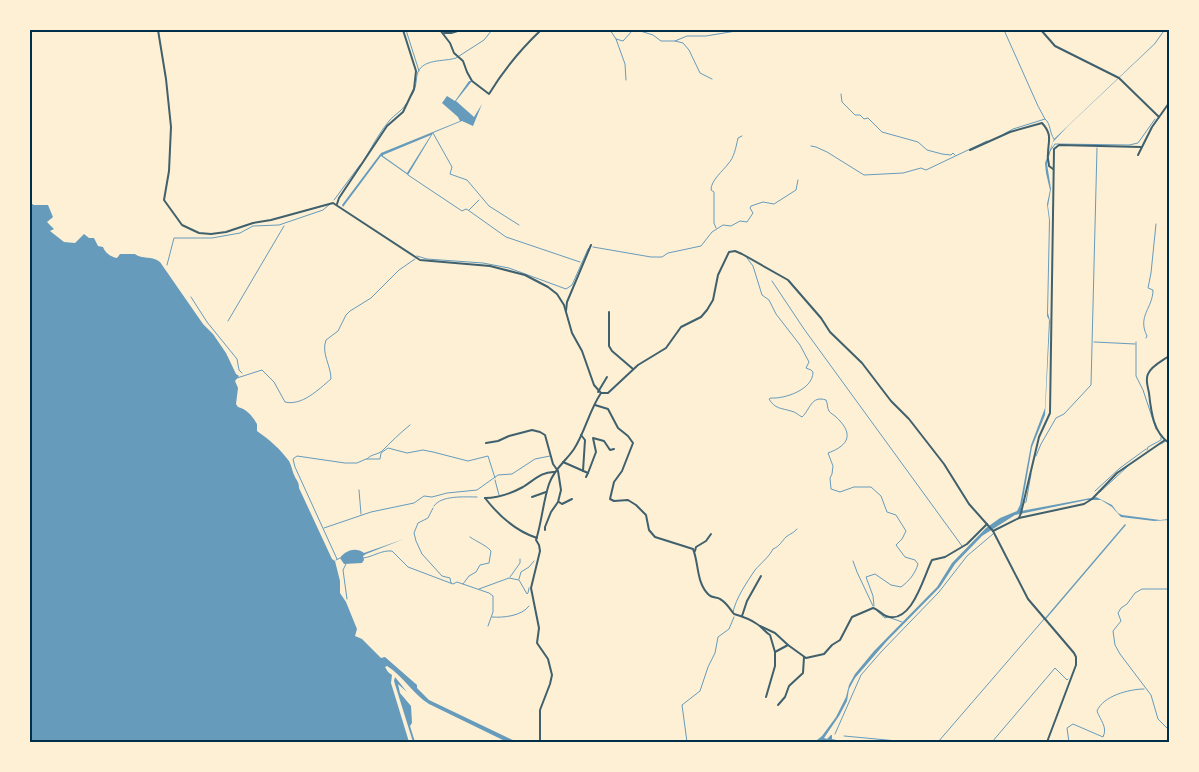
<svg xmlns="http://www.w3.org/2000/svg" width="1199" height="772" font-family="Figtree,sans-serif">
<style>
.water{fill:#669bbc;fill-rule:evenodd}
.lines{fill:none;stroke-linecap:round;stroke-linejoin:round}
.stream{stroke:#669bbc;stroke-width:1}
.minor{stroke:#3f606c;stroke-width:2}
.tertiary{stroke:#3f606c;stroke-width:2}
.neatline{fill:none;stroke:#003049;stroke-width:2}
</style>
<rect width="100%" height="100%" fill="#fdf0d5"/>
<g class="water">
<polygon points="1164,30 1165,30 1155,44 1068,126 1053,142 1047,164 1051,189 1048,206 1050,221 1048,313 1050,321 1045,415 1032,447 1021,511 1096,497 1112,505 1118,513 1122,515 1160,520 1169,519 1169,520 1154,521 1121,517 1112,507 1101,500 1087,500 1015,515 982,536 955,564 940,587 887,641 855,678 849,689 847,701 839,716 824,738 827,739 831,735 832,735 832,739 845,742 829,742 826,741 807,742 817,740 822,736 836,717 846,697 849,685 855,674 874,651 937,587 952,563 986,528 1000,518 1017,511 1020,505 1031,445 1045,408 1049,320 1047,316 1049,220 1047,204 1050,190 1046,173 1045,163 1054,139 1154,44"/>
<path d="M469,81H472L456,101L474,117L482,104L473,126L462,121L433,133L408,175L381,156L343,207L342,205L381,153L460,121L458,117L442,103L447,96L455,101ZM431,135L407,173L383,156V155Z"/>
<path d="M30,203L34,205H48L53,217L47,222L54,229L50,231L64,242L75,243L84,234L89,238H94L98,246L103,247C105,253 111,257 117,258L120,254H135C142,260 152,255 160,262L203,324L213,334L226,353L236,374L239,376L235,381L238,388L236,404L238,407C247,409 253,417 257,424V431C270,440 280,449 289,461C292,466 292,472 295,477C297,481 299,482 299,488L332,559L335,561L340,581V593L346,602L357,629L355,636L362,639L381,658L385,657L417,685V688L429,700L517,742H507L429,704C413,694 403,676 387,666L385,667L388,672L392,675L391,683L409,742H30Z"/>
<polygon points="1125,524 1126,525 1046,619 1045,618"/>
<path d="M404,539L366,554L363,556L364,560L362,563L344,564L340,558C346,550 356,547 364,553Z"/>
<polygon points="395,677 407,692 398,684 400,693 411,706 412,723 410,726 415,742 413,742 394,681"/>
</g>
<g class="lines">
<g class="stream">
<polyline points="406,30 419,71"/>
<polyline points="610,30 616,39 623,41 632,31 637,30 653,35 661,41 675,41 683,43 689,50 700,73 712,79"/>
<polyline points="1004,30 1038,106 1045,119"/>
<polyline points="616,39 625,64 626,80"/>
<polyline points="675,41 687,36 706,36 742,30"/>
<polyline points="841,94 842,102 855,115 860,115 864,119 868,118 882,132 918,142 927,150 942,154 951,155 953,153 955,155"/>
<path d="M412,95C416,88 416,82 417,75C421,58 444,62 456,58L484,40L492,30"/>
<polyline points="433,133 452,167 450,174 467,180 489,206 519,225"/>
<path d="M1004,134L1013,129L1045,119C1051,124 1049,132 1054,139"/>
<polyline points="811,146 816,147 827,152 864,175 903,173 921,168 926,170 987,141"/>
<polyline points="1050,151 1055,144 1058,144 1129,145 1138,143 1155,119"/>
<path d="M364,160C372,147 379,133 389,121C395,114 401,112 406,104"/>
<polyline points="408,175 462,211 466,209 468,210 506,237 580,262"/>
<polyline points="334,200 360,165"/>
<polyline points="469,210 479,200"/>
<path d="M716,228L714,223V192L711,190C711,180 723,171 728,164C734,158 736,147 738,138L742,136"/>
<polyline points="593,247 651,257 662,257 668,253 701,246 712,232 723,225 731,226 740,221 747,222 753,213 750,208 751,206 763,202 774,204 796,190 798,180"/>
<polyline points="417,256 427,259 483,263 509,268 566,289 572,285 588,249 590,247"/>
<path d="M747,258L753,266L762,295L769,300L776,314L800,345L809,362L806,368L811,370L813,372C813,390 784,399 771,398L769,399C775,409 781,408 791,411C796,412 798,415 802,417C810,410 811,395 826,400C828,404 827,408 829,411C830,413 834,415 835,416C854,433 850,445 828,453L833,466L832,474L830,478L831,489L840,492L854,487H871L881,496L887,512L896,515L906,531L902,539L896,545L905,557L915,560L918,564C915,574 909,581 901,587L891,585L875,574L866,577L873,596L874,606"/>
<polyline points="167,265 174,238 212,238 240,233 253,226 279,225 323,210 330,204"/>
<polyline points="772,281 804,329 962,546"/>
<polyline points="191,297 207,322 237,359 239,370 242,373"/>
<polyline points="228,321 284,226"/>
<path d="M1146,338L1147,336C1137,316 1153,308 1153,290L1148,288L1151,273L1156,224"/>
<polyline points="1094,342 1135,344"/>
<polyline points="1136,342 1136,376 1143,390 1156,429"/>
<path d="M237,378L262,370L274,382L285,402C302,406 318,390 331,379C331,365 321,354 326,340L338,331L346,315L350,311L371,298L399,270L415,259"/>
<polyline points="1161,444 1169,439"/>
<polyline points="1147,450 1148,447 1161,440 1161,437"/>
<polyline points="1036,456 1041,444 1056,418 1064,414 1091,385 1097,148"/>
<path d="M367,459C371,454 377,455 382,451C391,442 400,433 410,425"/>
<polyline points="495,480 499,495"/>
<polyline points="359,490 361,514"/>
<polyline points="1095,491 1120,468 1146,449"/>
<polyline points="1100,492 1127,467"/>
<polyline points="1024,503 1026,502 1031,474"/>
<path d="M434,506C441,495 465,497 477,497"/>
<polyline points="433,508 428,518 418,523 414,533 416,541 422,554 442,576 450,578 451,583"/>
<polyline points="324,528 371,512 414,503 424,496 432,497 447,493 477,490 498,475 512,474 535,459 550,456"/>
<path d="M363,558C373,557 381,550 392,551L408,567L453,584L457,582L489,593L493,596V612L488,626"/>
<polyline points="337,559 295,467 293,459 297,456 345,463 357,463 366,459 380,459 381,453 388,448 407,453 423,450 433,452 468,461 488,456 495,478"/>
<polyline points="336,560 340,558"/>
<polyline points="853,561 857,572 873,606"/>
<polyline points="346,564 343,570 347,599"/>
<polyline points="510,577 520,563 520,559"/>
<polyline points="519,579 521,572 529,567 534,561"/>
<path d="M463,584L469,576L476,572L480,565L489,563L491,551C486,545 477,542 470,537"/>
<polyline points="479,589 509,578 519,580 527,594 528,593 529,588"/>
<polyline points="1169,589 1142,589 1135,593 1127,604 1121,608 1118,613 1121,621 1113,631 1115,645 1120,654 1151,695 1158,719 1169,730"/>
<polyline points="875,609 885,618 888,617 902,622"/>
<path d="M733,612C736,598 747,582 755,570C761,563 769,557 773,549C780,546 781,542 786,537C791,533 794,533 797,529"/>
<path d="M492,617C503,618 522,616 529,606"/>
<polyline points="835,734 861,675 881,652 939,592 967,556 993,534"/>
<polyline points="844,736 908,742"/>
<polyline points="687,742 682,705 700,691 708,667 715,653 718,637 729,629 734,617"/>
<polyline points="938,742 1045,618"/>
<polyline points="992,742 1055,668 1067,680 1068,679"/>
<path d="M1069,742L1067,728L1073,724L1103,737C1108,727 1100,720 1097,711C1103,696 1129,689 1144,689"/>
</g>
<g class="minor">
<path d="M440,30L450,43L454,53L463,61L467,72L472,81L489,94C503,71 521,49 541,30"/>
<polyline points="1041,30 1055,46 1119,78 1159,117"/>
<polyline points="444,33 451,33 461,30"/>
<path d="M970,150L1010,132L1042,123C1053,135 1048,141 1048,154C1047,158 1049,162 1049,166L1053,169"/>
<polyline points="1138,155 1152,127 1169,103"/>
<polyline points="337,204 339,198 387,126 403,112 414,89 416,71 403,30"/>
<polyline points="566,311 567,302 591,245"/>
<polyline points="609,312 609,346 612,351 633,369"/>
<path d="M1169,356C1162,361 1151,366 1148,374C1145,380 1148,387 1149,393C1151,411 1153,432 1169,443"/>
<polyline points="598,392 607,377"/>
<path d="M595,405L608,409L618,428L628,436L633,443L622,471L614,482L610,499L614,501L628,500L636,505L646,515L649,530L655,537L693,549C699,563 696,583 709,595C712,598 717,597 720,599C726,602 730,609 734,614C741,616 750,619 757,624C762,627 765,632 770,635L775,652"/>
<polyline points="581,435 585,440 583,471"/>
<polyline points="486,443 498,441 509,436 532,430 540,432 545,435 553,464 558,471 561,490 558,502 551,512 545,527 545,530"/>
<polyline points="563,462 588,473 586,477"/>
<polyline points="588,473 596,452 593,438 604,441 610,450 614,449"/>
<polyline points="532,497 546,492"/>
<path d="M485,498C499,498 510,494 523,487C533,481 542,471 555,472"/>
<path d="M485,498C499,516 515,531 537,538"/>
<polyline points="559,502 562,504 572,499"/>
<polyline points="1019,518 1084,504 1092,499 1117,473 1165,440"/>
<polyline points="993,531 1019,518 1021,513 1039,437 1050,413 1054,149 1059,145 1141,147"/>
<polyline points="695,551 696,547 706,541 711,534"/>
<polyline points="742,616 747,601 761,576"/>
<polyline points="760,626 775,633 788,645"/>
<path d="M766,697L775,666V652L788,645L806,658L824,654L832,645L840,640L852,617L873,608C878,609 881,614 886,616C912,626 924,575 932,560L945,557L967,544L987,524"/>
<polyline points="778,705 785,697 789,686 803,673 804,657"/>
<path d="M540,742V710L550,684L552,675L548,659L537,643L539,628L531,588L540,551L539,545L536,540C542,521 543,502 549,484C554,469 566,461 574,449C585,432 589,411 601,393"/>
</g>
<polyline class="tertiary" points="158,30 166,79 171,127 169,171 164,200 182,225 199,233 211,234 226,232 253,223 271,220 333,203 420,260 490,266 525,275 548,287 557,294 564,305 572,333 582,351 594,385 601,393 608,393 638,365 666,348 681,327 701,317 707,310 713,300 718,275 729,252 735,251 742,254 788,280 821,318 830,332 862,363 891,401 909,419 944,464 969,504 993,531 1028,599 1074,653 1076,657 1076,665 1047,742"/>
</g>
<rect width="1199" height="772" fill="none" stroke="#fdf0d5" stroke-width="62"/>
<rect x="31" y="31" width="1137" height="710" class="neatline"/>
</svg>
